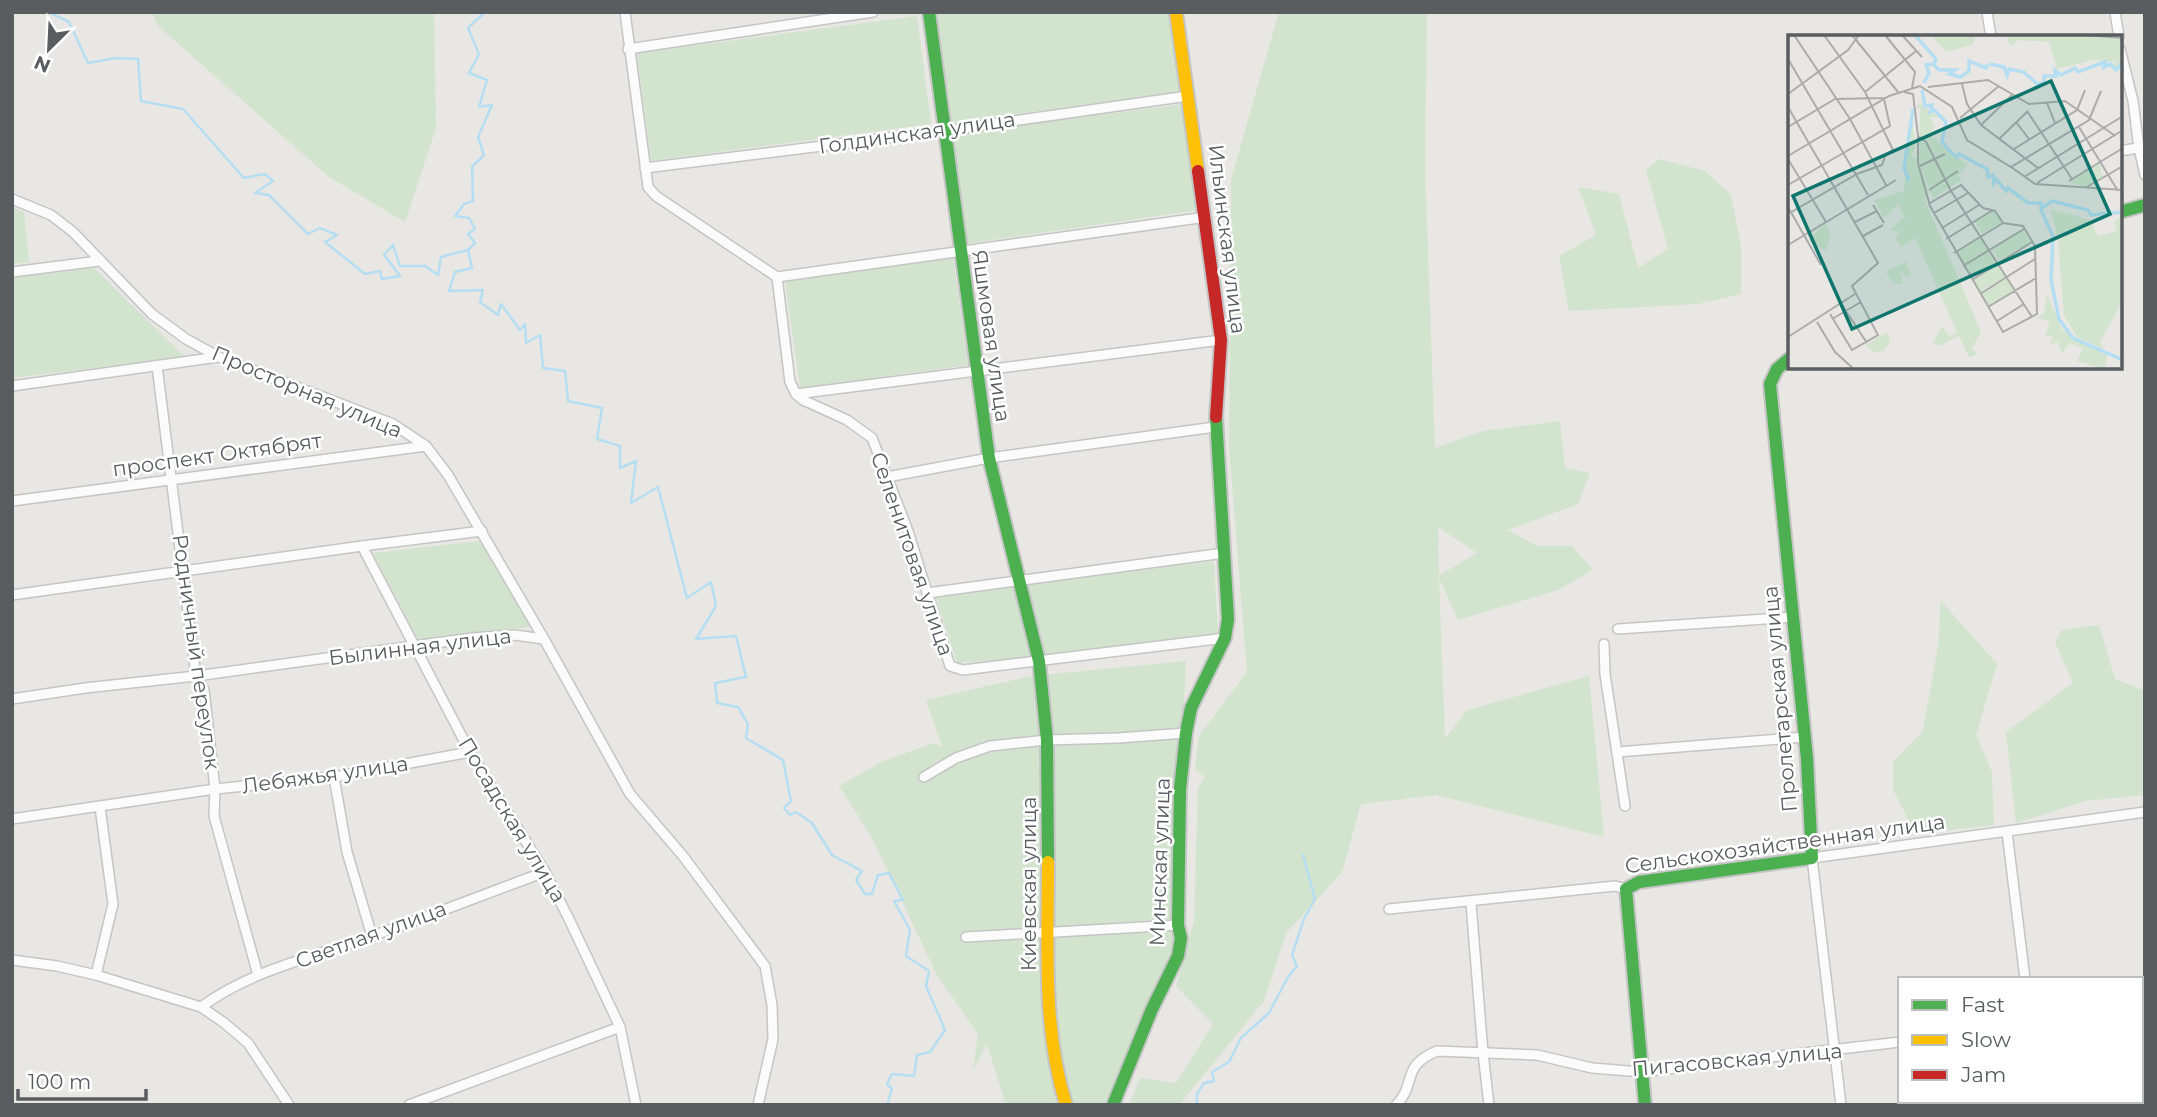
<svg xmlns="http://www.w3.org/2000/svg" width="2157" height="1117" font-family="Montserrat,sans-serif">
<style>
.green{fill:#d2e4ce;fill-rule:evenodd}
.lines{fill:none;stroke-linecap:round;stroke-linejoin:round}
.stream{stroke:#b6def3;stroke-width:2.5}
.street-casing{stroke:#c5c5c5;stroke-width:12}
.fast-casing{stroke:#c5c5c5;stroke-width:16}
.slow-casing{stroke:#c5c5c5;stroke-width:16}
.jam-casing{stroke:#c5c5c5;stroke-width:16}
.street{stroke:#fcfbfb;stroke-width:9}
.fast{stroke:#4caf50;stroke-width:12}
.slow{stroke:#ffc107;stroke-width:12}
.jam{stroke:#c62828;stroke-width:12}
.labels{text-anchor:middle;stroke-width:5;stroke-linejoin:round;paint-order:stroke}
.street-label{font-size:21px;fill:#595d60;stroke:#fff}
.inset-river{fill:none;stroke:#b6def3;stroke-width:3.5}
.inset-road{fill:none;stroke:#abacab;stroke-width:2}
.view{fill:#0f766e;fill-opacity:0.15;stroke:#0f766e;stroke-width:3.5}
.inset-edge{fill:none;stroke:#595d60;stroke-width:3.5}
</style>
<rect width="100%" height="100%" fill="#e8e7e3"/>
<g class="green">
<polygon points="152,12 434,12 436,128 405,222 329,177 157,25"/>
<polygon points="934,12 1169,12 1180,92 949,123"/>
<path d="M1279,12H1427L1425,166L1435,448L1483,431L1560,421L1565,468L1590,473L1578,504L1508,530L1537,546H1572L1593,570L1558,590L1458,620L1439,578L1445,739L1467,710L1589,676L1604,837L1436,795L1361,804L1342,872L1286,933L1264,1001L1179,1105H1129L1140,1078L1176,1083L1213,1024L1176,986L1194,921L1198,788L1205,777L1195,769L1199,736L1247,672L1229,447L1231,179ZM1438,527L1477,553L1440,575L1439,574Z"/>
<polygon points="917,16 931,124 651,161 637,53"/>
<polygon points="1185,104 1199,210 965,244 951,134"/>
<polygon points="1659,159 1705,171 1731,195 1741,247 1741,294 1698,304 1569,311 1559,256 1596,235 1578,187 1619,194 1638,268 1668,249 1646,170"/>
<polygon points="12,207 24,212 29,262 12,264"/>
<polygon points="953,257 968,365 800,388 785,281"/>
<polygon points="94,268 185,357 12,378 12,278"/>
<polygon points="480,541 531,627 418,640 373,553"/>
<polygon points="1214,561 1218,634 1044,657 1028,584"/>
<polygon points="1014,585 1030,657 957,663 935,596"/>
<polygon points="1941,601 1997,664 1976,735 1992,772 1994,825 1916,834 1893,790 1893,762 1923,731 1938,646"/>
<polygon points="2099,625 2115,679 2145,691 2145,795 2085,801 2016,823 2006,732 2073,683 2055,642 2062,630"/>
<polygon points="1186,661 1173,953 1104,1105 1006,1105 987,1044 973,1071 978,1034 937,975 871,836 839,786 881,762 933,743 942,747 926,700 1031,676"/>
</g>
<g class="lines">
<g class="stream">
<polyline points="48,12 69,22 88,63 116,58 138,59 141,101 183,109 244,178 265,174 273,181 255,193 269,195 308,234 320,228 337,235 325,242 365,274 380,271 382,279 400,276 384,255 393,245 400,266 425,266 438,275 441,257 468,250 472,268 455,272 449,291 483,290 480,302 498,315 501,304 520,330 525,324 526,343 540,335 543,368 565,371 568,401 602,408 597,439 620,446 620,468 636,461 631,503 658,487 687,598 711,582 716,606 696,639 736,636 746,677 715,683 717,703 738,707 748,724 746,738 783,760 791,801 784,808 790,815 796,812 812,823 832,855 862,871 856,880 865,894 872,894 878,875 889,873 903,900 894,901 910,930 906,956 929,971 926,986 945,1030 930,1052 917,1055 914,1076 892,1074 887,1084 892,1089 887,1105"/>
<polyline points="468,250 475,243 468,234 475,229 469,218 455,216 464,204 473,201 472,167 484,155 478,137 492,105 479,107 487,80 469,73 479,54 468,28 485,12"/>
<polyline points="1197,1105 1197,1094 1204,1083 1214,1081 1212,1072 1229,1062 1241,1038 1269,1013 1288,977 1297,966 1292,955 1304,919 1315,899 1303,855"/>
</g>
<g class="street-casing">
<g id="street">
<polyline points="625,12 648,187 656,196 777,277 790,382 796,394 803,400 847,420 872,438 908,531 950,666 963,670 1225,638"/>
<polyline points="1987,12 1991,37"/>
<polyline points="2115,12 2119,37"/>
<polyline points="628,49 873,12"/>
<polyline points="2120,49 2133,101 2139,148 2145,175"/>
<polyline points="2120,151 2143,147"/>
<polyline points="645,168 943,131 1188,96"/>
<polyline points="12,199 51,215 73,232 152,314 186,339 219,357 393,424 426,446 448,475 544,639"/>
<polyline points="12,272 99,261"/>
<polyline points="777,277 1206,217"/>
<polyline points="157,366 196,676 204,690 215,789 214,816 258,975"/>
<polyline points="12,386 218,357"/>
<polyline points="796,394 1221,340"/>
<polyline points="887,477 989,458 1215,427"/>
<polyline points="12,501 426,446"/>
<polyline points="362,546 470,752 545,872 569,919 620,1027 636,1105"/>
<polyline points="927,593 1224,553"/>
<polyline points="12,595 362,546 482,531"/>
<polyline points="1618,629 1793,617"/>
<polyline points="1604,644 1605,674 1625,806"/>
<polyline points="12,699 85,688 196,676 472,638 514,635 544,639 630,794 683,856 765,966 772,1005 773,1039 758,1105"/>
<polyline points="1617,752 1805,737"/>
<polyline points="334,777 347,852 372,936"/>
<polyline points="924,777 956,758 990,746 1047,740 1118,738 1186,733"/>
<polyline points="12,819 215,789 334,777 470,752"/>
<polyline points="2007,832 2025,979"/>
<polyline points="1471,903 1483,1053 1489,1105"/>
<polyline points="1389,909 1615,886 1626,889"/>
<polyline points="966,937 1178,925"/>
<polyline points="12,960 57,966 96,975 201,1007 223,1022 248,1043 289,1105"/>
<polyline points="96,975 113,904 100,807"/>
<path d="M201,1007C250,971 312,957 369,937C428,917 487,893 545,872"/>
<polyline points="2141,1013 2145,1012"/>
<polyline points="2042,1101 2043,1105"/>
<polyline points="409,1105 620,1027"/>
<path d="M1396,1105C1417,1085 1400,1066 1437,1051L1537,1055L1592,1068L1641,1072L1900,1042"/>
<polyline points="1841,1105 1812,858 2145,812"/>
</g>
</g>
<g class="fast-casing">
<g id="fast">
<polyline points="929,12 989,458 1039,661 1047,740 1048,862"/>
<polyline points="2120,212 2145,205"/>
<polyline points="1113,1105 1152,1009 1178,956 1181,938 1178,925 1180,789 1186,733 1191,708 1225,638 1228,619 1216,417"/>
<polyline points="1645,1105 1626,889 1639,882 1812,858 1807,759 1770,384 1777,369 1790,358"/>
</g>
</g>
<g class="slow-casing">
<g id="slow">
<polyline points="1176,12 1198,171"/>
<path d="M1048,862C1048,943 1042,1027 1066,1105"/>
</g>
</g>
<g class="jam-casing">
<polyline id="jam" points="1198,171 1221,340 1216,417"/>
</g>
<use href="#street" class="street"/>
<use href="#fast" class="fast"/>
<use href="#slow" class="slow"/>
<use href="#jam" class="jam"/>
</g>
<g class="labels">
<g class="street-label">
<text transform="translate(917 133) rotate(-8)" y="7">Голдинская улица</text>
<text transform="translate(1227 239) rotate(83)" y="7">Ильинская улица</text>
<text transform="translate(991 336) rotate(82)" y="7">Яшмовая улица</text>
<text transform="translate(307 392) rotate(23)" y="7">Просторная улица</text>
<text transform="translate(217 455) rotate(-8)" y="7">проспект Октябрят</text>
<text transform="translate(912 554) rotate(71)" y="7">Селенитовая улица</text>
<text transform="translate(420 647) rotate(-7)" y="7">Былинная улица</text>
<text transform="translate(196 652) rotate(82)" y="7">Родничный переулок</text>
<text transform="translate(1780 699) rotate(-95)" y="7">Пролетарская улица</text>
<text transform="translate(325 775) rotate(-8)" y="7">Лебяжья улица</text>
<text transform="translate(512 820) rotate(59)" y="7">Посадская улица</text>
<text transform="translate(1785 844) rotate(-8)" y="7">Сельскохозяйственная улица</text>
<text transform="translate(1160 862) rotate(-88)" y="7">Минская улица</text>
<text transform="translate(1029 884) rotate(-90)" y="7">Киевская улица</text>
<text transform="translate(371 935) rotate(-20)" y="7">Светлая улица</text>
<text transform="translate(1737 1060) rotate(-5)" y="7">Пигасовская улица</text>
</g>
</g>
<g transform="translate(1788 35)">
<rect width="334" height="334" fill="#e8e7e3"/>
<path d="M143,0H188L184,10L158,17ZM218,0H334V37L322,31L328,27L305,25L269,34L261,7L231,5L222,11ZM132,68L151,83L142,82L147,92L141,99L180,130L170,140L174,145L145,163L131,128L132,73L126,74ZM123,81L128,111L123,121L129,124L140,155L137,165L193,297L184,313L190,319L181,322L171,301L151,311L145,308L154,291L162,302L169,297L127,203L113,212L107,203L113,196H101L115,183L118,185L110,169L96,183L86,165L116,156ZM312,128L314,142L297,152L281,147ZM262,174L302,185L310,201L329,196L326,188L334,180V267L312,307L316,314L289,302L276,280L270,203ZM206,176L213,188L194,199L187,187ZM37,188L43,199L38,216L20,206ZM236,195L243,207L212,226L204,214ZM194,202L201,214L175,230L168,218ZM202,215L210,228L184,244L176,231ZM118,226L123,241L118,242L112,235L115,249L105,248L98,237ZM211,229L218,241L192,257L185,245ZM219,243L227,255L201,271L193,259ZM259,259L274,295L320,319L316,334L289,326L295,314L282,308L274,318L270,307L262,310L265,300L257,302L262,286L248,283L256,278ZM99,297L102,307L95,316L85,317L78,310Z" fill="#d2e4ce"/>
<path class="inset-river" d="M127,0L148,24L146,29M145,29L151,35H167L161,39L172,42L181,36V26L198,33L200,29M202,29L216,32L219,40L221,34L236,37L249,49L256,48V41H268L267,35L273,40L287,33L290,37L317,27L316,32L322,29L328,35L332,30L335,37M136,48L141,38L138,30L144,29M134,55L137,71L144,70L142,77L146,75L158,87L154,106L159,113L169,122L171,119L199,134L200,142L205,140L206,148L208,144L218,156L220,153L240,168H253V174L264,166L300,175L303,180L335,177M121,146L116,133L125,74M253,175L265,201L263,245L271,284L285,303L335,325"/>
<path class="inset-road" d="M6,0L62,84L98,150M64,0L110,57M97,0L127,37L124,53M114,0L134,22M296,0L335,3M0,24L80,160M174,49L179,69L193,90L250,133M140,52L200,45L241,69L277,66L326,100M77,57L128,16M116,57L125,59L130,101L138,107L163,156L244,282M0,59L60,15L71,0M259,68L267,88M0,72L90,228L64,251L90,300L64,315L42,279M239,76L284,144M172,83L211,51M228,87L241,104M193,90L224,60M0,92L47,64L98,63M291,92L330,156M130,101V128L142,171L215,297L249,279L247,211L235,191L215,188L207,176L195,173L173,150L142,168M211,104L240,76M226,114L289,75L297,55M0,121L101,61L132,51L164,72L179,105L223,132L301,85L313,56M0,124L38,187M132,131L157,119M223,132L247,149L335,155M236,142L335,81M281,146L335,113M249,148L335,95M0,150L102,91L96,64M297,153L335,131M141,155L170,136M85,170L96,188M0,172L33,230M146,178L180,158M0,179L69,139L94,130L97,121L105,115L77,57L36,0M67,187L89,176M154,193L191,170M75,201L95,190M158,204L205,175M0,210L108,145M166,218L215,188M175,231L236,194M184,245L244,207M192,259L247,224M54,270L79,308M200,272L248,243M44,284L73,267M209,286L236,269M29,287L47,317L67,335M0,302L67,259"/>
<path class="view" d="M263,46L322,179L64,294L5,161Z"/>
<rect width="334" height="334" class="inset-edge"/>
</g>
<rect width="2157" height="1117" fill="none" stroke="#595d60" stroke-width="28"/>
<rect x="1898" y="977" width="245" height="126" fill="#ffffff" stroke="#bdbebf" stroke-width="2"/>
<rect x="1912" y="1000" width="35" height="10" fill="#4caf50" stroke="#bdbebf" stroke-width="2"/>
<text x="1961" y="1012" font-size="21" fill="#595d60">Fast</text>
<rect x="1912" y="1035" width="35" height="10" fill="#ffc107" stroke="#bdbebf" stroke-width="2"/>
<text x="1961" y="1047" font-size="21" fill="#595d60">Slow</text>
<rect x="1912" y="1070" width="35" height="10" fill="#c62828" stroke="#bdbebf" stroke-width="2"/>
<text x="1961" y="1082" font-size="21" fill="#595d60">Jam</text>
<g transform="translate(49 49) rotate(204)" stroke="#ffffff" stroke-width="5" paint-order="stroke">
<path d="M0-5L12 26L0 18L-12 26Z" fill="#595d60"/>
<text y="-10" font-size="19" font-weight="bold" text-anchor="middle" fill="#595d60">N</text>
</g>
<path d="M18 1089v10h128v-10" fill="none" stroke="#595d60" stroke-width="3.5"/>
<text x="28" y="1089" font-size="21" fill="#595d60" stroke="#ffffff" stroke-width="5" paint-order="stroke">100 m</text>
</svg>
